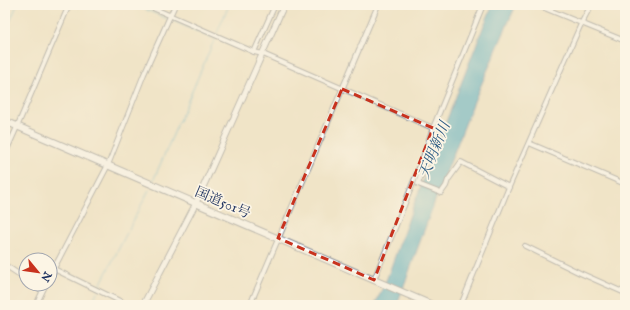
<svg xmlns="http://www.w3.org/2000/svg" width="630" height="310" font-family="'IM FELL English','Noto Serif JP',serif">
<style>
.water{fill:#47aac7;stroke:#316c92}
.lines{fill:none;stroke-linecap:round;stroke-linejoin:round}
.stream{stroke:#47aac7;stroke-width:1}
.minor-casing{stroke:#868a92;stroke-width:6}
.tertiary-casing{stroke:#868a92;stroke-width:7}
.trunk-casing{stroke:#868a92;stroke-width:8}
.minor{stroke:#fff;stroke-width:4}
.tertiary{stroke:#fff;stroke-width:5}
.trunk{stroke:#fff;stroke-width:6}
.marked{fill:none;stroke:#c8321e;stroke-width:3;stroke-dasharray:8 5;stroke-linejoin:round}
.labels{text-anchor:middle;stroke-width:3.5;stroke-linejoin:round;paint-order:stroke}
.street-label{font-size:14px;fill:#1b2f5e;stroke:#fcf5e5}
.water-label{font-size:15px;font-style:italic;fill:#2a5a83;stroke:#fcf5e5}
</style>
<rect width="100%" height="100%" fill="#fcf5e5"/>
<filter id="ink" filterUnits="userSpaceOnUse"><feTurbulence type="fractalNoise" baseFrequency=".025" numOctaves="2"/><feDisplacementMap in="SourceGraphic" scale="8" xChannelSelector="R" yChannelSelector="G"/><feConvolveMatrix kernelMatrix="1 2 1 2 8 2 1 2 1" color-interpolation-filters="sRGB"/></filter>
<filter id="wash" filterUnits="userSpaceOnUse"><feTurbulence type="fractalNoise" baseFrequency=".012" numOctaves="4" result="noise"/><feDisplacementMap in="SourceGraphic" scale="16" xChannelSelector="R" yChannelSelector="G"/><feGaussianBlur stdDeviation="0.9" result="paint"/><feColorMatrix in="noise" values="0 0 0 0 0 0 0 0 0 0 0 0 0 0 0 0 0 1.4 0 .05"/><feComposite in="paint" operator="in"/></filter>
<g filter="url(#wash)">
<rect width="100%" height="100%" fill="#f0e4c7"/>
<polygon class="water" points="493,5 516,5 475,99 433,206 397,305 375,305 387,278 415,201 484,25"/>
<g class="lines">
<g class="stream">
<polyline points="135,5 168,19"/>
<polyline points="171,20 214,39"/>
<polyline points="5,33 17,5"/>
<polyline points="217,33 229,5"/>
<polyline points="153,181 216,36"/>
<polyline points="98,289 149,190"/>
<polyline points="91,305 97,292"/>
</g>
</g>
</g>
<g filter="url(#ink)">
<g class="lines">
<g class="minor-casing">
<g id="minor">
<polyline points="146,5 254,52 263,54 433,128"/>
<polyline points="537,5 625,41"/>
<polyline points="254,52 275,5"/>
<polyline points="529,143 625,184"/>
<polyline points="5,154 17,127 69,5"/>
<polyline points="422,161 424,167 418,184 441,193 446,186 448,180 461,162 509,187"/>
<polyline points="525,246 580,273 625,293"/>
<polyline points="5,265 26,279"/>
<polyline points="54,269 128,305"/>
<polyline points="50,276 108,165 144,74 175,5"/>
<polyline points="374,280 422,161 433,128 483,5"/>
<polyline points="33,284 42,291"/>
<polyline points="36,305 46,284"/>
<polyline points="250,305 378,5"/>
<polyline points="461,305 509,187 581,24 591,5"/>
</g>
</g>
<g class="tertiary-casing">
<polyline id="tertiary" points="143,305 196,203 284,5"/>
</g>
<g class="trunk-casing">
<polyline id="trunk" points="5,121 432,305"/>
</g>
<use href="#minor" class="minor"/>
<use href="#tertiary" class="tertiary"/>
<use href="#trunk" class="trunk"/>
</g>
</g>
<path d="M0 0H630V310H0ZM342,89L433,128L374,280L278,238Z" fill="#f0e4c7" fill-opacity=".55" fill-rule="evenodd"/>
<path class="marked" d="M342,89L433,128L374,280L278,238Z"/>
<g class="labels">
<g class="street-label">
<text transform="translate(223 202) rotate(23)" y="5">国道501号</text>
</g>
<g class="water-label">
<text transform="translate(434 150) rotate(-68)" y="5">天明新川</text>
</g>
</g>
<rect width="630" height="310" fill="none" stroke="#fcf5e5" stroke-width="20"/>
<g transform="translate(38 272) rotate(119)"><circle r="19" fill="#fcf5e5" stroke="#a2a6af"/>
<path d="M0-3L7 15L0 10L-7 15Z" fill="#c8321e"/>
<text y="-6" font-size="11" font-weight="bold" text-anchor="middle" fill="#1b2f5e">N</text>
</g>
</svg>
